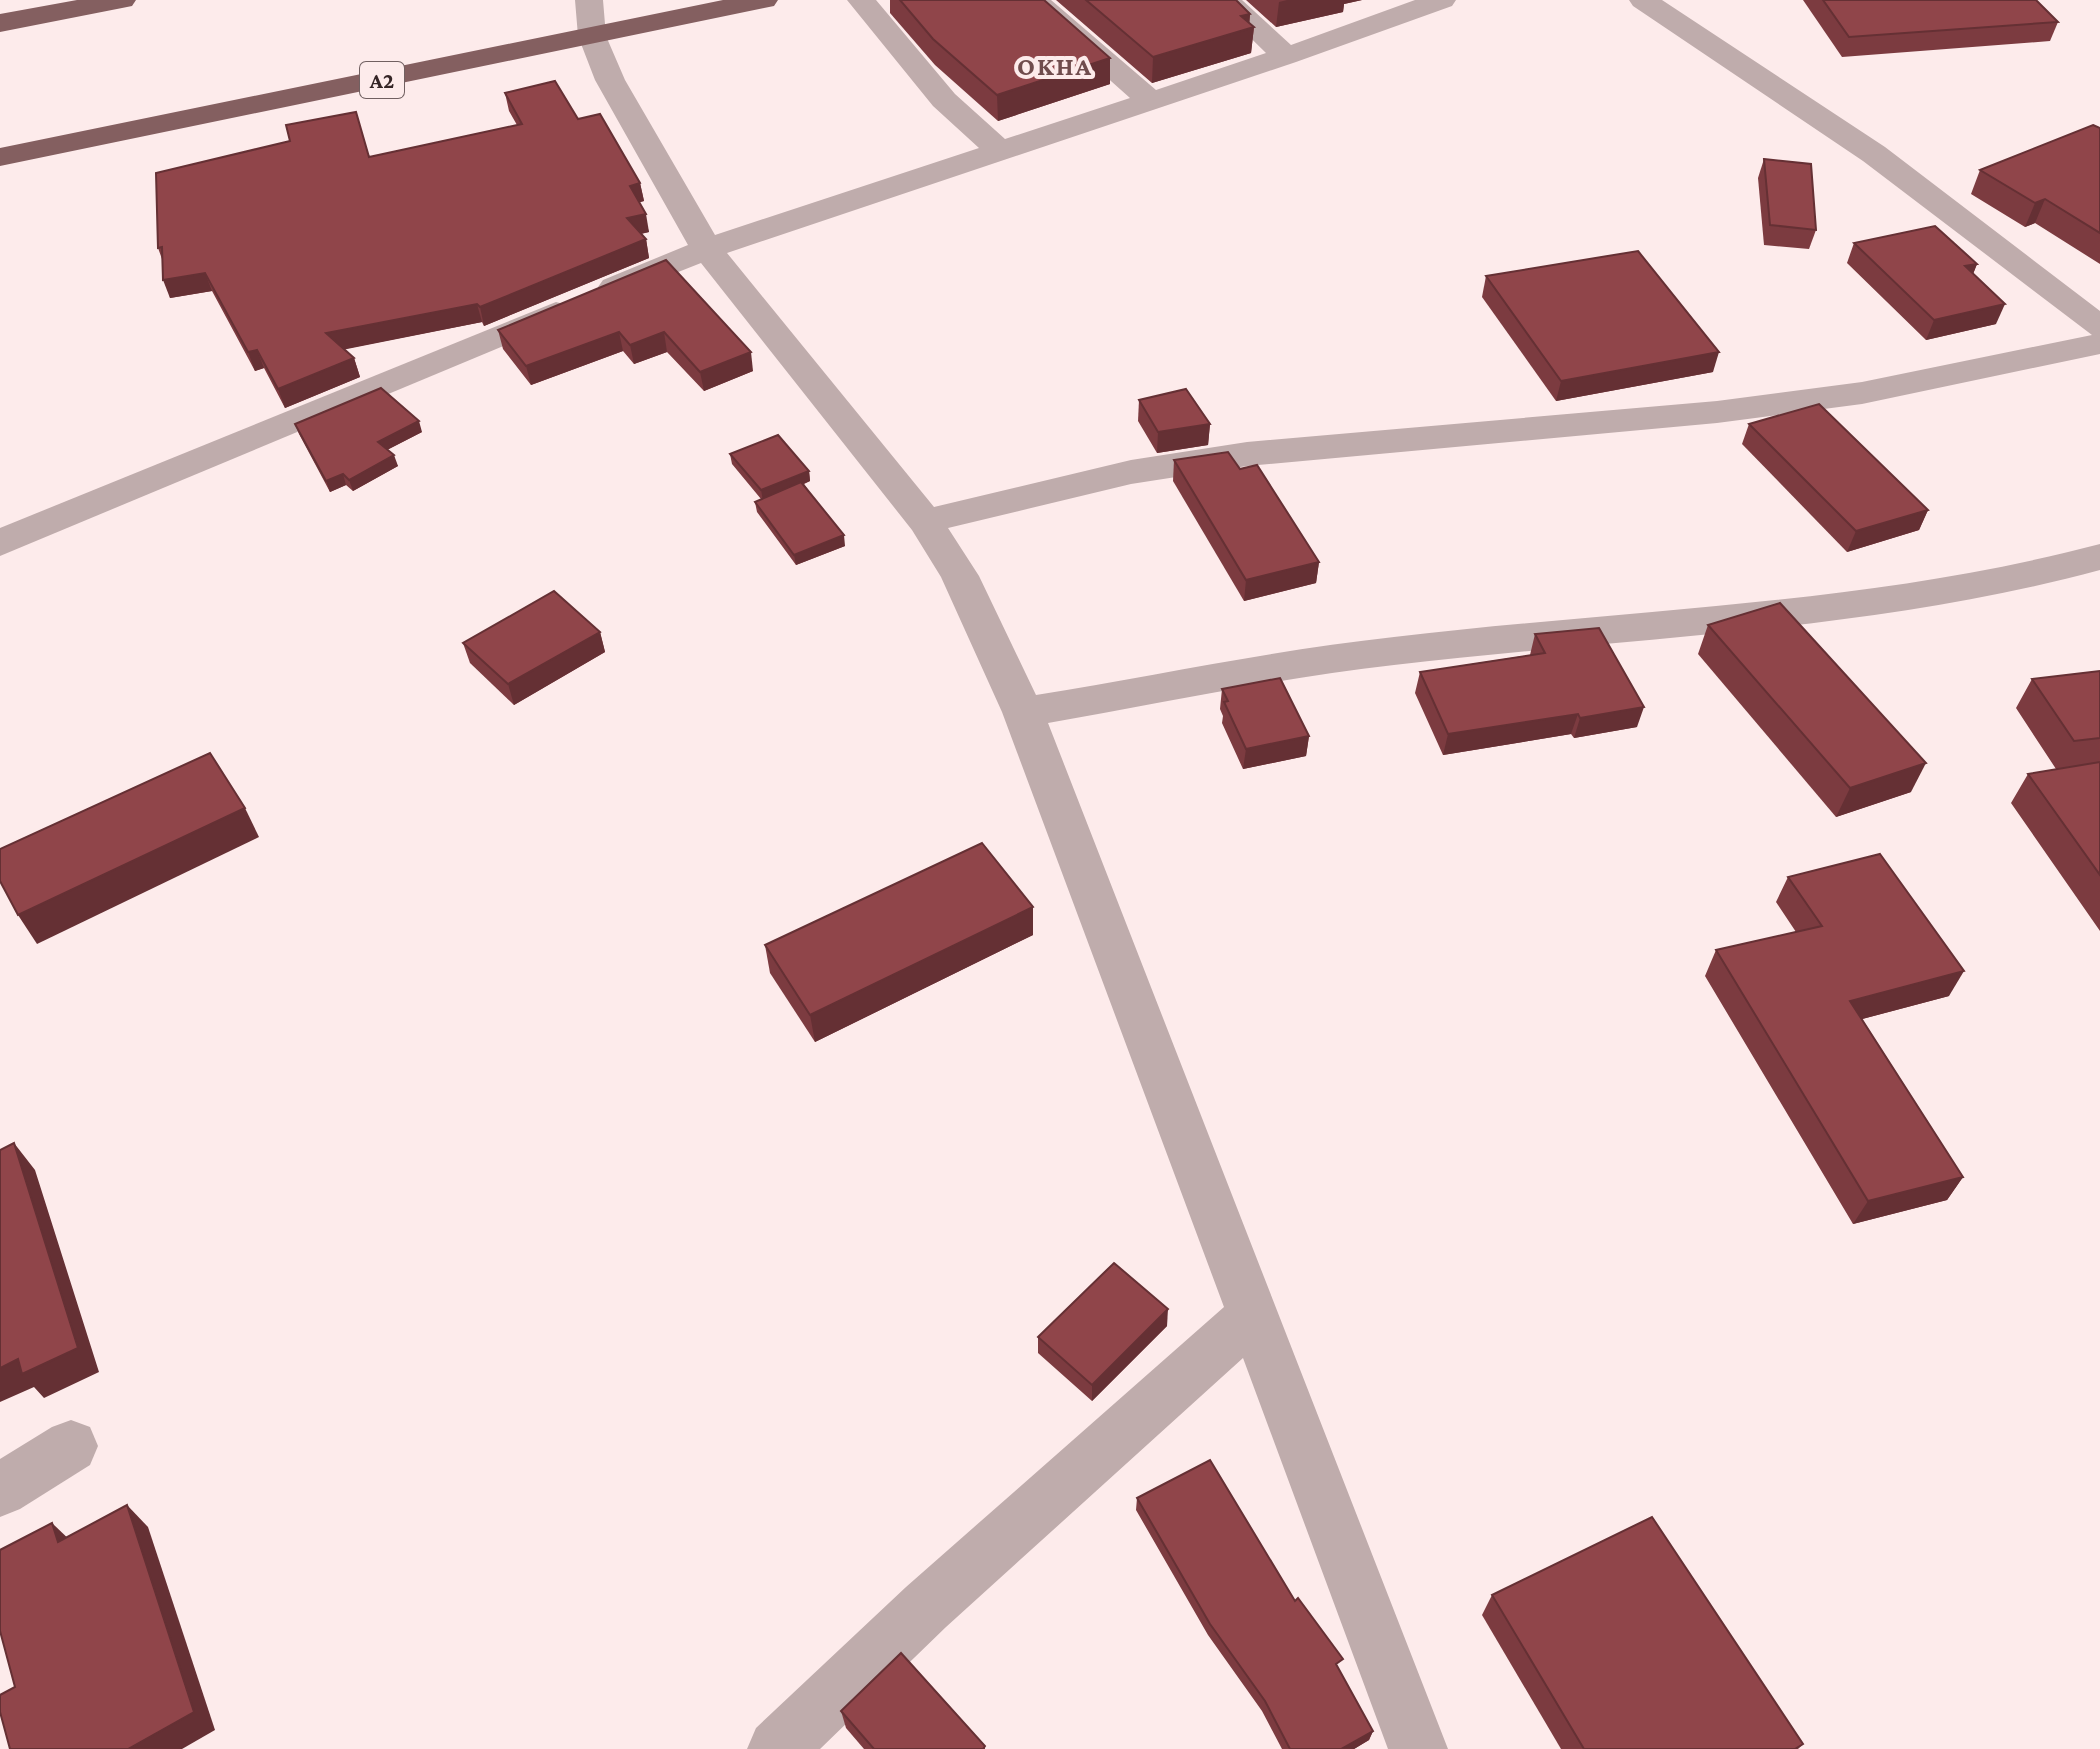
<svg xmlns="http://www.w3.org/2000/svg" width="2100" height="1749" font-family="'Crimson Pro',serif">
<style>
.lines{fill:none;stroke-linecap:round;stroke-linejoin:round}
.minor{fill:#bfacac;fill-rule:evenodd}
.highway{fill:#845f60;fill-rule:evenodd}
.wall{fill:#7c3b40}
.shaded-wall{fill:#653034}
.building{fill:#90454a;stroke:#653034;stroke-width:2}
.labels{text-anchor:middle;stroke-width:8;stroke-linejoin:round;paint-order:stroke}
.shield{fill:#fdebeb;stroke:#716061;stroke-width:2}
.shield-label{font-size:22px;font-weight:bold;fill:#352526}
.far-district-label{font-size:26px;font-weight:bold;letter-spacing:2px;fill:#704c4d;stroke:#fdebeb}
</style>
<rect width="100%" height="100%" fill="#fdebeb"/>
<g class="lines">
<g class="minor">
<path d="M575,0H603L606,36L625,80L715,235L979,148L933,106L847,0H876L955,94L1005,139L1130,98L1020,0H1051L1156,90L1266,53L1212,0H1242L1291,45L1415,0H1456L1452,6L1296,62L727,253L934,507L1131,460L1247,442L1717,401L1862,382L2092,335L1863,161L1633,6L1629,0H1662L1885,147L2100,311V354L1862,404L1717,423L1247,466L1131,484L948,528L979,576L1036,695C1154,676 1274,650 1394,637C1630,609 1869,605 2100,544V570C1869,632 1630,637 1394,665C1279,678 1162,703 1048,723L1448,1749H1388L1243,1358L946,1627L820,1749H747L756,1728L906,1587L1224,1307L1002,712L941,577L912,530L701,263L615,297L603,294L598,287L603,280L688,245L595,80L578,36Z"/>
<polygon points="556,302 568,305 573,312 568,319 0,556 0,528"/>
<polygon points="71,1420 90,1427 98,1446 90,1465 20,1509 0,1517 0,1459 52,1427"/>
</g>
<g class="highway">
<polygon points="77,0 136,0 132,6 122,8 0,32 0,14"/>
<polygon points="723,0 778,0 774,6 764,8 0,166 0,148"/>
</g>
</g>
<g class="wall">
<polygon points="890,0 1044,0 1110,84 998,121 935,65 890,13"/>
<polygon points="1056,0 1236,0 1250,14 1249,23 1254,27 1251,53 1152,83"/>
<polygon points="1246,0 1362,0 1344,4 1343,12 1276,27"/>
<polygon points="1803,0 2036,0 2058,22 2050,41 1842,57"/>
<polygon points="505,93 578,119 640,183 644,201 639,202 649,232 641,234 646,239 649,258 484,326 482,322 344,349 354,358 360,377 285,408 264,368 255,371 212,291 170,298 162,259 158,248 369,157 517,125 509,111"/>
<polygon points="2100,128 2100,264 2035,223 2025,227 1971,194 1980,170"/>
<polygon points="1764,159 1816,230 1809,249 1764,245 1758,178"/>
<polygon points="1854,243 1977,264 1973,274 1996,324 1926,340 1847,263"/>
<polygon points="666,260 753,371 704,391 667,352 634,364 623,351 531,385 503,349 498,330"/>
<polygon points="1486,276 1713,372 1556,401 1482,297"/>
<polygon points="1139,400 1210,424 1208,445 1157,453 1138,421"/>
<polygon points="295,424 422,432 387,450 398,466 353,491 346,485 330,492 299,434"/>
<polygon points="1749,424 1928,510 1919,530 1847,552 1742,444"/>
<polygon points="730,454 809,471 810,481 804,484 845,546 796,565 757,512 755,502 761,499 732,464"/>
<polygon points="1174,460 1240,469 1319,562 1316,583 1244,601 1173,481"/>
<polygon points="1708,625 1911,792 1836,817 1698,654"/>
<polygon points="600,632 605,652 514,705 470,663 463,643"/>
<polygon points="1535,634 1637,727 1574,738 1571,734 1443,755 1415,693 1420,672 1530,655"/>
<polygon points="2100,671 2100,931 2011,803 2028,774 2056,769 2016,708 2032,679"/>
<polygon points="1222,689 1309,736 1306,756 1243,769 1222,723 1223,716 1220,709"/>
<polygon points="1788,877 1949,996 1862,1019 1963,1177 1947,1200 1853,1224 1705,976 1716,950 1796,932 1776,902"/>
<polygon points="1033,935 815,1042 770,973 765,945"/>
<polygon points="1167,1326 1092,1401 1038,1353 1038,1337"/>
<polygon points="1137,1498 1295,1601 1373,1731 1369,1740 1354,1749 1282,1749 1262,1711 1208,1635 1136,1510"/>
<polygon points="1492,1595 1803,1744 1798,1749 1561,1749 1482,1615"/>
<polygon points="841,1711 985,1746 985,1749 864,1749 846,1728"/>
</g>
<g class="shaded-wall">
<polygon points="1287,0 1362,0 1344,4 1343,12 1276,27 1279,2"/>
<polygon points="1250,14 1249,29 1254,27 1251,53 1152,83 1153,57 1241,16"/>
<polygon points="1110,58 1110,84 998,121 997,95"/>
<polygon points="640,183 644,201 634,204 630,186"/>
<polygon points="2045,199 2035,223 2025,227 2035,203"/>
<polygon points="646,214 649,232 630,236 627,218"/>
<polygon points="646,239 649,258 484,326 480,307"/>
<polygon points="1977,264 1969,284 1965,266"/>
<polygon points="205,273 212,291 170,298 163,280"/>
<polygon points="477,304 482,322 332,352 326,333"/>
<polygon points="2005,304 1996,324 1926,340 1934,320"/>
<polygon points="619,332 623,351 531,385 526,366"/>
<polygon points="664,332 667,352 634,364 630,345"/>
<polygon points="257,350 264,368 255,371 248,352"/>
<polygon points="751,352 753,371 704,391 700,372"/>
<polygon points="1719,352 1713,372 1556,401 1561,381"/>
<polygon points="354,358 360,377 285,408 278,389"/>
<polygon points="419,421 422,432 381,453 378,442"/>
<polygon points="1210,424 1208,445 1157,453 1158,432"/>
<polygon points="394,455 398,466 353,491 349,480"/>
<polygon points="809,471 810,481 763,501 761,490"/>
<polygon points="343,474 346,485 330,492 326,481"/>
<polygon points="1928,510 1919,530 1847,552 1856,531"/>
<polygon points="844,535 845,546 796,565 794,555"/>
<polygon points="1319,562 1316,583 1244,601 1246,580"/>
<polygon points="600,632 605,652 514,705 508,684"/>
<polygon points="1644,707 1637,727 1574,738 1580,718"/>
<polygon points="1578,714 1571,734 1443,755 1448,734"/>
<polygon points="1309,736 1306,756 1243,769 1246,749"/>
<polygon points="1926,763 1911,792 1836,817 1850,788"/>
<polygon points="245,808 259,837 37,944 18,915"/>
<polygon points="1033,907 1033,935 815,1042 810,1015"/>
<polygon points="1964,971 1949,996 1836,1026 1850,1001"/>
<polygon points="14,1143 35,1170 99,1372 44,1398 34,1387 0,1402 0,1368"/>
<polygon points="1963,1177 1947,1200 1853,1224 1868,1201"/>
<polygon points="1168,1309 1167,1326 1092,1401 1092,1385"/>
<polygon points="127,1505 148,1527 215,1730 182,1749 128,1749"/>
<polygon points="52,1523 75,1545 58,1542"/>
<polygon points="1373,1731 1369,1740 1354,1749 1341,1749"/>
</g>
<g class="building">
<polygon points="900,0 1044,0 1110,58 997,95 933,39"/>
<polygon points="1086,0 1236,0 1250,14 1241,16 1254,27 1153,57"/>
<polygon points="1823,0 2036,0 2058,22 1849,37"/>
<polygon points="555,81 578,119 600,114 640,183 630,186 646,214 627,218 646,239 480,307 477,304 326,333 354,358 278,389 257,350 248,352 205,273 163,280 162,247 158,248 156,173 290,141 286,125 356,112 369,157 522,124 505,93"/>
<polygon points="2093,125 2100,128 2100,233 2045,199 2035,203 1980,170"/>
<polygon points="1764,159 1811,164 1816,230 1770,225"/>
<polygon points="1935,226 1977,264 1965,266 2005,304 1934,320 1854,243"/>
<polygon points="1638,251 1719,352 1561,381 1486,276"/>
<polygon points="666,260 751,352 700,372 664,332 630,345 619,332 526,366 498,330"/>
<polygon points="381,388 419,421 378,442 394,455 349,480 343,474 326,481 295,424"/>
<polygon points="1186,389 1210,424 1158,432 1139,400"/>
<polygon points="1819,404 1928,510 1856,531 1749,424"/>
<polygon points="778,435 809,471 761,490 730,454"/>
<polygon points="1228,452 1240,469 1257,465 1319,562 1246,580 1174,460"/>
<polygon points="801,482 844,535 794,555 755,502"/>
<polygon points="554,591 600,632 508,684 463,643"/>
<polygon points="1780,603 1926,763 1850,788 1708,625"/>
<polygon points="1599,628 1644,707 1580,718 1578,714 1448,734 1420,672 1545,653 1535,634"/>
<polygon points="2100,671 2100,738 2074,741 2032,679"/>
<polygon points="1280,678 1309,736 1246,749 1224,702 1228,701 1222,689"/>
<polygon points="210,753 245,808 18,915 0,881 0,849"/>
<polygon points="2100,762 2100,875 2028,774"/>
<polygon points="982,843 1033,907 810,1015 765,945"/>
<polygon points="1880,854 1964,971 1850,1001 1963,1177 1868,1201 1716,950 1822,926 1788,877"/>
<polygon points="14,1143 78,1348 22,1374 18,1359 0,1368 0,1150"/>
<polygon points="1114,1263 1168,1309 1092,1385 1038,1337"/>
<polygon points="1210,1460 1295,1601 1298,1598 1343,1659 1336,1664 1373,1731 1341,1749 1290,1749 1265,1701 1210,1624 1137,1498"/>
<polygon points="127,1505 194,1712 128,1749 10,1749 0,1712 0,1695 15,1687 0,1631 0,1550 52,1523 58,1542"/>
<polygon points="1652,1517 1803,1744 1795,1749 1584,1749 1492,1595"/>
<polygon points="901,1653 985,1746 983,1749 874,1749 841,1711"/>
</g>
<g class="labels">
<rect class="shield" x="360" y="62" width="44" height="36" rx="6"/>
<g class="shield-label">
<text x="382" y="88">A2</text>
</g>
<g class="far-district-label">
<text x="1055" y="75">OKHA</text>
</g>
</g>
</svg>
